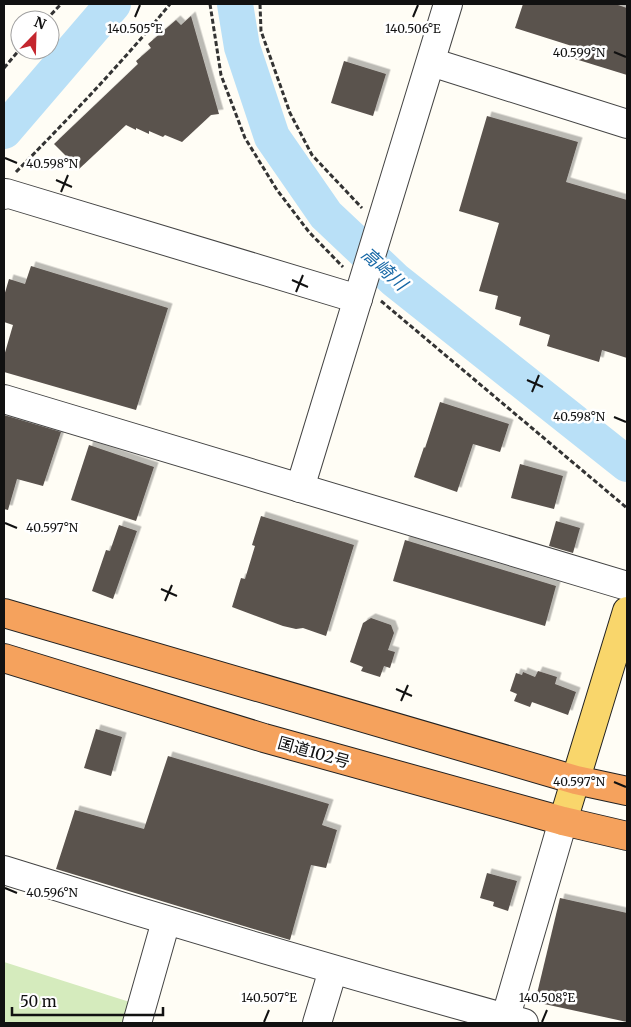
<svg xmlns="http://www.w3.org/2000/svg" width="631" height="1027" font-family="Merriweather,'Noto Sans JP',serif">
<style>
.green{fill:#d5ebbd}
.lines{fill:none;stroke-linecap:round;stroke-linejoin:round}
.river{stroke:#b9e0f7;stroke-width:36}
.building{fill:#5a524d;filter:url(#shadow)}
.minor-casing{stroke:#444;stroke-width:30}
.major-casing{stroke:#222;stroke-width:30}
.highway-casing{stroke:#222;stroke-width:30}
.path{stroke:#333;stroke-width:3;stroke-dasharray:5 2.5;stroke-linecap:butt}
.minor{stroke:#fff;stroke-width:28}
.major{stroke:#f9d66b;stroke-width:28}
.highway{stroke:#f5a25d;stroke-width:28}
.ticks{fill:none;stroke:#111;stroke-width:2}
.labels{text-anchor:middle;stroke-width:5;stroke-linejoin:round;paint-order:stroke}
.street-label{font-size:16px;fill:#111;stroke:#fff}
.water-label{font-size:18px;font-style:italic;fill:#1768a6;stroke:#fff}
.ticks-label{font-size:12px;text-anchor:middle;fill:#111;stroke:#fff;stroke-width:5;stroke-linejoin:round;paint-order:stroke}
</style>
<defs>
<filter id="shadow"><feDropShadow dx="4.5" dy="-4.5" stdDeviation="0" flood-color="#0004"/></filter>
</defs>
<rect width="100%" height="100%" fill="#fffdf5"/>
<polygon class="green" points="4,962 136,1004 130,1023 4,1023"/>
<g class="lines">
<g class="river">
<polyline points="235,4 242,47 272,137 326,215 395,280 627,464"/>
<polyline points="4,131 113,4"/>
</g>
</g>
<g class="building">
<polygon points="523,4 615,4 627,8 627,75 572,58 575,47 515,28"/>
<polygon points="191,16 219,114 211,115 182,142 165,135 163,137 149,131 149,134 136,128 136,130 126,125 79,169 54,144 138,64 136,61 151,48 148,44 176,20 181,25"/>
<polygon points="344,61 386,74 373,116 331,103"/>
<polygon points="487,116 578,142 566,182 627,200 627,358 602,350 599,362 547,346 550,335 519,325 521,317 495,309 498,296 479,291 499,223 459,211"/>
<polygon points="31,266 168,308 136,410 4,372 4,356 13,325 4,322 4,296 9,279 25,284"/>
<polygon points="440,402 509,424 500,452 473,444 457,492 414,477 424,447 425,448"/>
<polygon points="4,415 61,432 43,486 17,479 8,510 4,509"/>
<polygon points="89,445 154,467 136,521 71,500"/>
<polygon points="520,464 563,476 554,509 511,498"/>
<polygon points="261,516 354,545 326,636 303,628 296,629 283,626 232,607 241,578 245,579 255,546 252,545"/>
<polygon points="556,521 580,528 573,553 549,546"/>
<polygon points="119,525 137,531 113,599 92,591 106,550 110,551"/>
<polygon points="405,540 556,586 545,626 393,581"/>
<polygon points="371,618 391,625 394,633 388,650 395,652 390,668 384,666 380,677 361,671 363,667 350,662 363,623"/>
<polygon points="538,671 557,677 555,684 576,692 568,715 532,702 530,707 514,701 517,694 510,691 516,673 522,675 523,672 535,677"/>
<polygon points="96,729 122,737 111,776 84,768"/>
<polygon points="168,756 329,804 322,825 337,830 326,868 311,865 290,940 56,869 75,810 144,829"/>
<polygon points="487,873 517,881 508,911 493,906 494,902 480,898"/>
<polygon points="560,898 627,913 627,1022 535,1002"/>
</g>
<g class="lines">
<g class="minor-casing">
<g id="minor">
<polyline points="431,62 627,124"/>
<polyline points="4,195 6,193 358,299"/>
<polyline points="4,399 627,586"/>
<polyline points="300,488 448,4"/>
<path d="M4,870C176,924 349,975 524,1023"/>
<polyline points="137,1023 166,921"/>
<polyline points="317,1023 333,970"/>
<polyline points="504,1023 563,821"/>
</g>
</g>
<g class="major-casing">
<polyline id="major" points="563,821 627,611"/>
</g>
<g class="highway-casing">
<g id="highway">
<polyline points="4,613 576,780 627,791"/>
<polyline points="4,658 264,738 563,821 627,836"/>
</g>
</g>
<g class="path">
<polyline points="210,4 221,75 245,138 277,190 309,232 343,267"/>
<polyline points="260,4 261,31 290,113 312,155 362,208"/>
<polyline points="46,20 61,4"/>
<polyline points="4,68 20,49"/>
<path d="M16,172C70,117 122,63 170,4"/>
<polyline points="381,301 627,508"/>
</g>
<use href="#minor" class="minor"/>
<use href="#major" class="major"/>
<use href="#highway" class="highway"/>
</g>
<path class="ticks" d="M135,17L140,5M413,17L418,5M614,52L626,57M5,158L17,163M56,180L72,187M61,192L68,175M292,280L308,287M296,292L303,275M527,380L543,387M532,392L539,375M614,417L626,422M5,523L17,528M161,589L177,596M165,601L172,585M396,689L412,696M401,701L408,685M614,782L626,787M5,888L17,893M264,1022L269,1010M542,1022L547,1010"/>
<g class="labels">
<g class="street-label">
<text transform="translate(314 752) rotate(16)" y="6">国道102号</text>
</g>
<g class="water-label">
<text transform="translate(384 269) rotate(42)" y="6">高崎川</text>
</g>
</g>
<g class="ticks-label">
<text x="413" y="33">140.506°E</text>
<text x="135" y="33">140.505°E</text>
<text x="579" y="57">40.599°N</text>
<text x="52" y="168">40.598°N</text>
<text x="579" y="421">40.598°N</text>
<text x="52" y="532">40.597°N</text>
<text x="579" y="786">40.597°N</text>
<text x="52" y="897">40.596°N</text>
<text x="269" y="1002">140.507°E</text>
<text x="547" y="1002">140.508°E</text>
</g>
<rect width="631" height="1027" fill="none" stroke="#111111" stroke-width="10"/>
<g transform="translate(35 35) rotate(23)"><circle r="24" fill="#ffffff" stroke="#a0a0a0"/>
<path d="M0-4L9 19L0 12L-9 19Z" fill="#c4262e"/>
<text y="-8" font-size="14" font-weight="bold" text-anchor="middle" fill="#111111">N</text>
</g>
<path d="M12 1007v8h151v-8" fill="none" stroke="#111111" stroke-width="2.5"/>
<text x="20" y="1007" font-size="15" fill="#111111" stroke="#ffffff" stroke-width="4" paint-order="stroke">50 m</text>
</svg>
